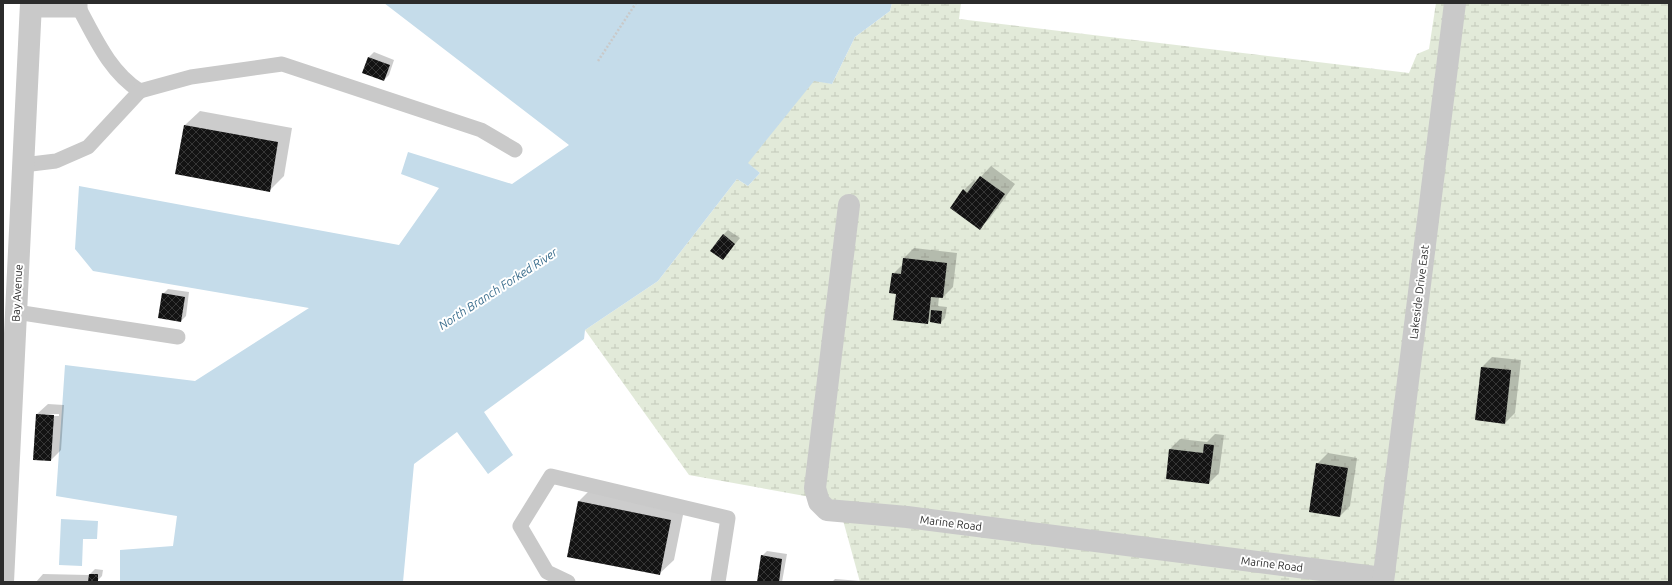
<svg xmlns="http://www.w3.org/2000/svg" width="1672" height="585" font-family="Ubuntu,sans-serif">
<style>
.wetland{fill:url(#wetland-marsh)}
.water{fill:#c5dcea}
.shadow{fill:#0003;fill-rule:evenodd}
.building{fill:url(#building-cross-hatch)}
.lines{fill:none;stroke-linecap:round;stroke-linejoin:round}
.path{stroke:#c9c9c9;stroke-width:2.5;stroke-dasharray:2 2;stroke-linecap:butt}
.service{stroke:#c9c9c9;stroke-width:15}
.minor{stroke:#c9c9c9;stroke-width:22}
.labels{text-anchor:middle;stroke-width:4;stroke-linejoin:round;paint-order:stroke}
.street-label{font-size:11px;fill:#2c2c2c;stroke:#fff}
.water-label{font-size:12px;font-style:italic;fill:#3b6e8d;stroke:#fff}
</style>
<defs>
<pattern id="wetland-marsh" width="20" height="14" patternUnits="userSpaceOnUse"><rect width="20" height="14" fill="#e2ead9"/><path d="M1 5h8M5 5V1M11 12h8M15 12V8" fill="none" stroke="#c2c9ba"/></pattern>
<pattern id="building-cross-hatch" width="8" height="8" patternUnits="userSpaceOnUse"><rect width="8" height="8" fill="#131313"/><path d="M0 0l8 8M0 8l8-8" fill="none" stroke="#363636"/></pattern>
</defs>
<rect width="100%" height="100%" fill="#fff"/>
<polygon class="wetland" points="892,3 961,3 959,19 1409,73 1417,54 1429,49 1436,3 1669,3 1669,582 860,582 838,502 689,475 585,330 658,281 737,179 748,186 760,173 747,163 814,80 832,84 855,37 890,11"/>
<g class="water">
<polygon points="384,3 892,3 890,11 855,37 832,84 814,81 748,163 760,173 748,186 737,179 658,281 585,330 584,339 484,412 513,455 488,474 457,432 414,464 403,582 120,582 120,550 173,546 177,516 56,496 65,365 195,381 309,308 93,271 75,249 79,186 399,245 439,188 401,174 408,152 512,184 569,145"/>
<polygon points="61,519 98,521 97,539 83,539 82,566 59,565"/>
</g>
<g class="shadow">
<polygon points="374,52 394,60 389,75 384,80 369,57"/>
<polygon points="200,111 292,128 284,176 269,191 185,125"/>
<polygon points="991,166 1015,184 990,218 980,228 964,190 974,180 976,182"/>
<polygon points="728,230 740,238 723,259 723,235"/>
<polygon points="914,248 957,253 953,287 943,297 939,297 938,306 947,307 945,318 940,323 929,321 927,323 897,293 893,274 903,264 904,258"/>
<polygon points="168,289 189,292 186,316 181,321 163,294"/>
<polygon points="1492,357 1521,360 1515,413 1505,423 1482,367"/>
<path d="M48,404L64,405L61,450L51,460L37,414ZM45,414H59V416H45Z"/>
<polygon points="1215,434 1224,435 1219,473 1209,483 1170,449 1180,439 1207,442"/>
<polygon points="1328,453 1357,458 1350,506 1340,516 1317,464"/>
<polygon points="593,487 685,505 674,560 659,574 578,502"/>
<polygon points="767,551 787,554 782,582 758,582 762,556"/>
<polygon points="95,569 103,570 102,576 97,581 36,582 43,574 89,575"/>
<polygon points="835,579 874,582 832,582"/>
</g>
<g class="building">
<polygon points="368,57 390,65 384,81 362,73"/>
<polygon points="184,125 278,142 270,192 175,174"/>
<polygon points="980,176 1005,194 980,230 950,208 963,189 967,193"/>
<polygon points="723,234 735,244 723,260 710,251"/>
<polygon points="903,258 947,263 943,298 931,297 928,324 893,320 896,294 889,293 892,273 901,274"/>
<polygon points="162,293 185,297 181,322 158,318"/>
<polygon points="931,310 942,311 941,324 930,322"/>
<polygon points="1481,367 1511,370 1505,424 1475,420"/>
<polygon points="36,414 54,415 51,461 33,460"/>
<polygon points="1204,444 1214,445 1209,484 1166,479 1169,449 1203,453"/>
<polygon points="1316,463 1348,468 1340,517 1309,512"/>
<polygon points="578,501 671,520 660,575 567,557"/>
<polygon points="761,555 782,559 779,582 757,582"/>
<polygon points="89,574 98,574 98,582 88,582"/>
</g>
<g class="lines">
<polyline class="path" points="598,61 636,3"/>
<g class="service">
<polyline points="30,10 80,10 80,3"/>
<path d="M80,10C96,40 111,73 140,91L191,77L282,64L481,130L515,150"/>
<polyline points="23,165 56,161 88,147 140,91"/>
<polyline points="16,312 178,337"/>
<polyline points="568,582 547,572 520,526 551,476 728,518 718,582"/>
</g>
<g class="minor">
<polyline points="849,205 815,488 819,502 827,510 907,517 1383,578"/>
<polyline points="3,582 31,3"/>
<polyline points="1383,582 1455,3"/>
</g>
</g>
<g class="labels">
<g class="street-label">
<text transform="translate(1419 292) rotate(-83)" y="4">Lakeside Drive East</text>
<text transform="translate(17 293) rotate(-87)" y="4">Bay Avenue</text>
<text transform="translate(951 523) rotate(7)" y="4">Marine Road</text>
<text transform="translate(1272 564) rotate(7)" y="4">Marine Road</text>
</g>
<g class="water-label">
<text transform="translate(498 289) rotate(-33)" y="4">North Branch Forked River</text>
</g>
</g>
<rect width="1672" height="585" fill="none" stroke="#2c2c2c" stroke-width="8"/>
</svg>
